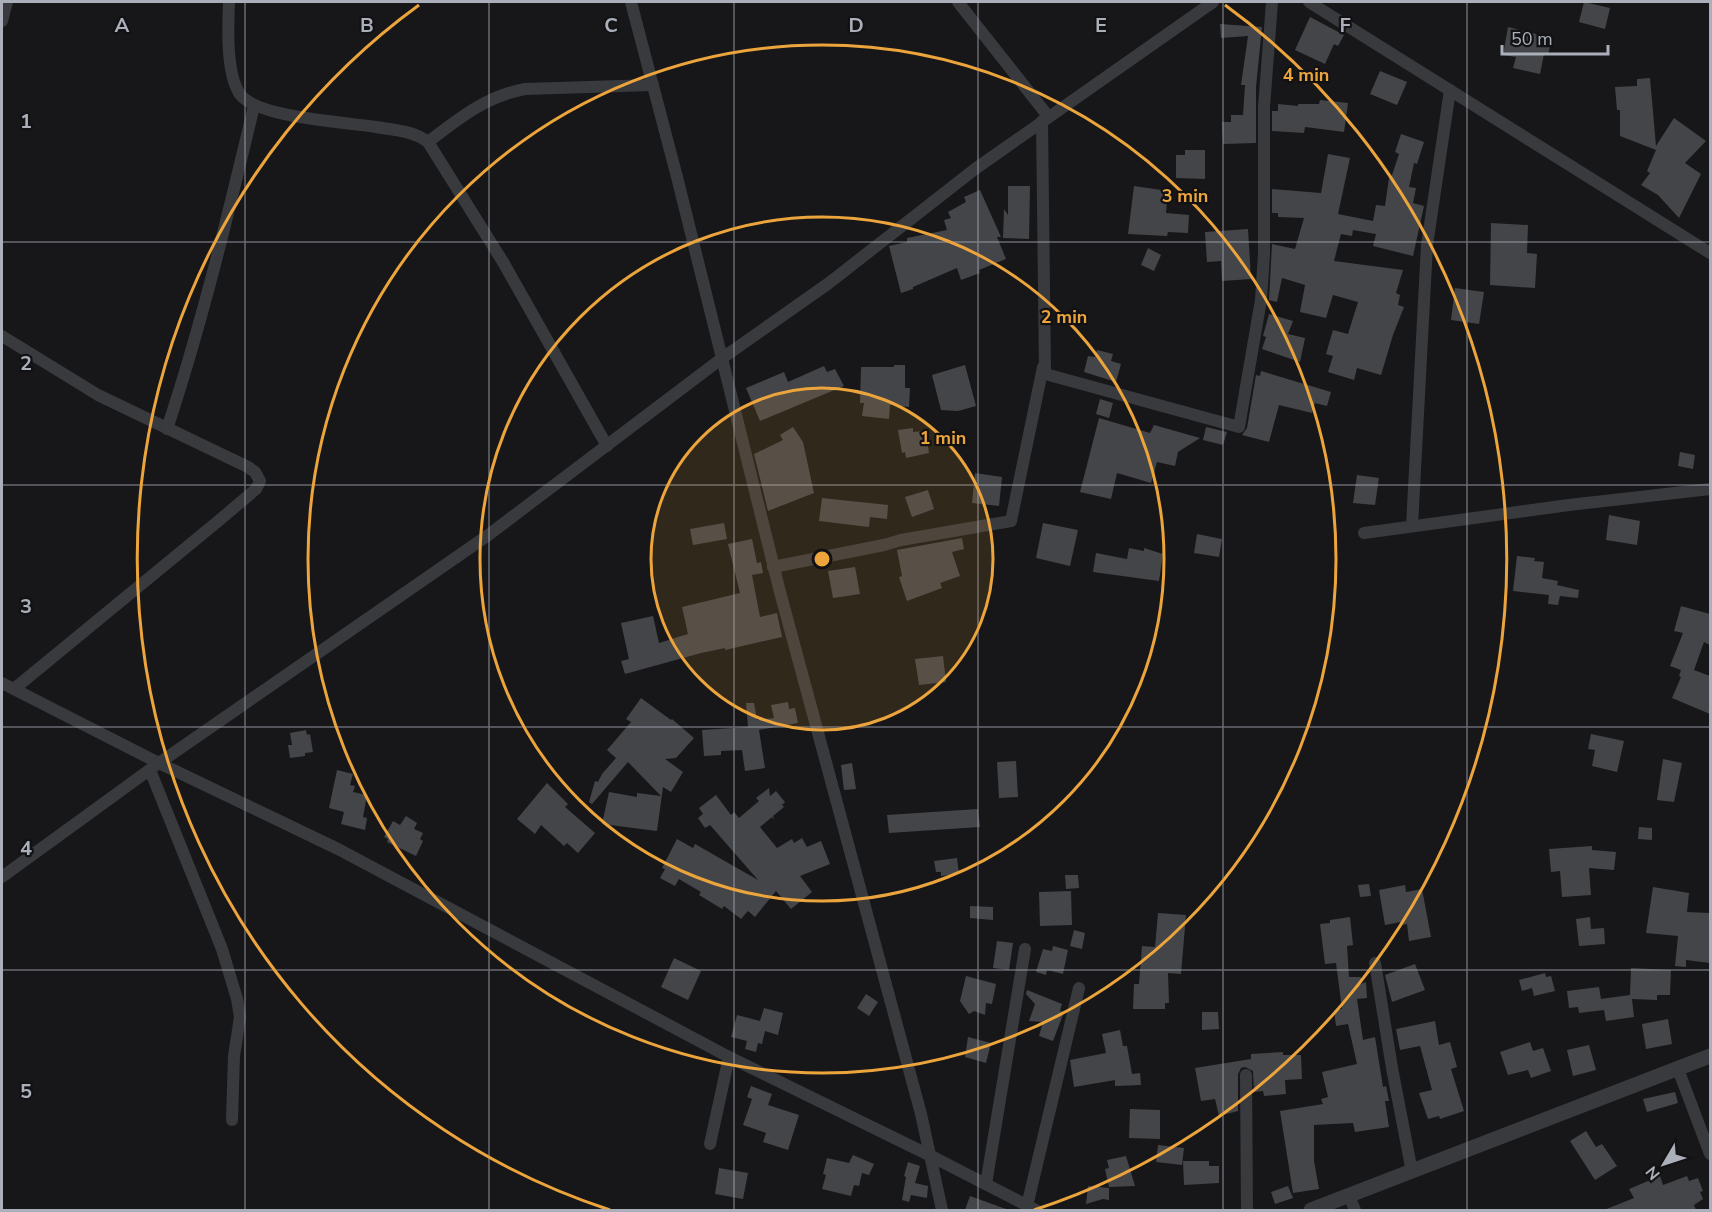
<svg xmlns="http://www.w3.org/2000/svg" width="1712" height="1212" font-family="'Nunito Sans',sans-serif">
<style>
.building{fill:#444549}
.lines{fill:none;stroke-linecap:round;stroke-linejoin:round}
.minor{stroke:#383a3e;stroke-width:12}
.tertiary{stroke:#383a3e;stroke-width:15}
.grid{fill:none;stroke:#aaafb9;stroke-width:1.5;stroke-opacity:0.55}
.ring{fill:none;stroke:#eca43c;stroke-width:3}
.grid-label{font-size:20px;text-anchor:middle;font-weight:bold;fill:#aaafb9;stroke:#121214;stroke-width:4.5;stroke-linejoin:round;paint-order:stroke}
.centre{fill:#eca43c;stroke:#121214;stroke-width:3}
.ring-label{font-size:18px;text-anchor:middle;font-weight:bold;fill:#eca43c;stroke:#121214;stroke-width:4.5;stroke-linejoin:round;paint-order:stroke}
</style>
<rect width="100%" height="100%" fill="#171719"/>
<g class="building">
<polygon points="1584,2 1610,8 1605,29 1579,22"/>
<polygon points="1310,17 1344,35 1338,46 1334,44 1325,64 1295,50"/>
<polygon points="1220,24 1262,27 1256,87 1256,143 1223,144 1222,122 1231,122 1231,115 1243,115 1245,85 1241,85 1248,36 1221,38"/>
<polygon points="1508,27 1552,38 1548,55 1544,54 1540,74 1513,68 1516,57 1503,55"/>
<polygon points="1380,71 1407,82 1397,105 1370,94"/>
<polygon points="1650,78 1656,146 1674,118 1706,141 1685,163 1701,174 1679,218 1658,195 1641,185 1650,173 1647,171 1656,150 1620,136 1620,110 1617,110 1615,87 1637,86 1637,79"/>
<polygon points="1320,100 1348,103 1344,132 1305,127 1304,133 1272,131 1272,111 1278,111 1278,104 1298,106 1298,104 1319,104"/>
<polygon points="1401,134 1424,142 1417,164 1414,163 1409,187 1416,188 1413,203 1424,206 1413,256 1373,246 1376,234 1353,230 1352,236 1341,234 1334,261 1403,270 1396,293 1400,295 1398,305 1404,307 1393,335 1381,375 1357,368 1354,380 1328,372 1333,356 1326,354 1333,330 1348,334 1358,302 1333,295 1326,318 1300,312 1305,285 1282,278 1277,302 1269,300 1272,244 1295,249 1304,218 1278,217 1278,213 1272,213 1272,189 1321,193 1328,154 1350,158 1338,214 1373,221 1376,205 1385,206 1389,178 1391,178 1399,154 1395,152"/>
<polygon points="1185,150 1205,150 1205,179 1176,178 1176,155 1185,155"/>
<polygon points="1008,186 1030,186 1029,239 1003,238 1004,209 1008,215"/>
<polygon points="1134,186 1168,191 1166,213 1189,215 1188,233 1168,232 1167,236 1128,234"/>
<polygon points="980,190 1001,237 997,237 1006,259 979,270 980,273 961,280 957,268 913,287 913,289 901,293 889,246 907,242 907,238 947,230 944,220 951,218 948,212 966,202 964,197"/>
<polygon points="1491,223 1528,225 1527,253 1537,254 1535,288 1490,285"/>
<polygon points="1248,229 1251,279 1222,281 1221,261 1207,262 1205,232"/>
<polygon points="1148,248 1161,255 1154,271 1141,265"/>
<polygon points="1455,288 1484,292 1479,324 1451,320"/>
<polygon points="1269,314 1293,321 1288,334 1305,338 1300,362 1262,349 1266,337 1263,336"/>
<polygon points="1097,350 1113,354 1111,361 1121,364 1116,382 1084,372 1088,356 1095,357"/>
<polygon points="894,365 905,365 905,388 910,388 909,407 890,405 889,419 862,416 864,403 860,403 861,367 894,367"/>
<polygon points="965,365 976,406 958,411 941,410 932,375"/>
<polygon points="824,366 827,372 835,369 844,386 760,421 746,388 784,372 788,382"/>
<polygon points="1261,371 1331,392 1327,406 1315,403 1312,413 1279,405 1269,442 1242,435 1247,428 1256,375 1260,376"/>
<polygon points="1100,399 1113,403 1109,418 1096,414"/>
<polygon points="1099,418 1150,433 1154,425 1200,438 1178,452 1175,466 1157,462 1151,483 1117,473 1111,499 1080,492"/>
<polygon points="793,427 803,442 814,493 768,511 754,454 783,440 780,435"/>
<polygon points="1206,427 1227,432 1223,445 1203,440"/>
<polygon points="913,428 913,432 926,431 929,453 906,458 905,452 902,453 898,430"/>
<polygon points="1680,452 1695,455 1693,469 1678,466"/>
<polygon points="975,473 1002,477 999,506 972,503"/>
<polygon points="1357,475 1379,478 1375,505 1353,503"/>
<polygon points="928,490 934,509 912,517 905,497"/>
<polygon points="822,498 888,505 887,519 870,517 869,527 819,521"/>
<polygon points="1609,515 1640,521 1637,545 1606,540"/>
<polygon points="724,523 727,539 693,545 690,529"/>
<polygon points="1043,523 1078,530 1070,566 1036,558"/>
<polygon points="1197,534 1222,539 1219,557 1194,553"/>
<polygon points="962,538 964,549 952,552 960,576 940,583 942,588 907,601 899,577 902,576 897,550"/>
<polygon points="752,539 757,563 761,562 763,573 752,575 760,617 777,613 782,637 725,650 725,648 701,653 625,674 621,661 629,659 621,623 653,616 659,643 688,634 682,607 740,593 728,544"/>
<polygon points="1129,548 1144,551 1144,548 1163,554 1159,581 1093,572 1096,553 1127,559"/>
<polygon points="1517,556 1535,558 1534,561 1544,562 1542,578 1558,581 1557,585 1579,590 1578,598 1560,596 1558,605 1548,604 1549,595 1513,591"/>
<polygon points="855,567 860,594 833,598 828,571"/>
<polygon points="1681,606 1710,614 1710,645 1704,642 1694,670 1710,676 1710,714 1672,698 1681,677 1679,676 1681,670 1670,666 1683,633 1674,631"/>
<polygon points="943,656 946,682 919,685 915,659"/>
<polygon points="641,698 671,720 672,719 694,738 676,758 665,759 683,772 671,792 663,787 657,831 602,824 609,792 637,797 637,793 661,796 628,762 592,804 589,802 595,781 598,782 602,774 616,758 607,750 631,722 626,719"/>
<polygon points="788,702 789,709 795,708 798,723 759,730 765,768 745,771 742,750 721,751 721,755 704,756 702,730 748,727 746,703 754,703 757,720 774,718 771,705"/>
<polygon points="306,730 307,735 310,734 313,752 305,753 305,756 290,758 288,745 292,745 290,733"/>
<polygon points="1591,734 1624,741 1617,772 1592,766 1595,750 1588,749"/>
<polygon points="1663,759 1682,763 1674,802 1657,800"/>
<polygon points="1016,761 1018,797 999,798 997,762"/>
<polygon points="852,763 856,789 844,790 841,765"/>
<polygon points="337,770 353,774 350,785 355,786 353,792 367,795 363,817 367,818 365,830 341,824 344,812 329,808"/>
<polygon points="547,783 568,804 565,807 595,833 578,853 567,843 564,846 541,825 535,834 517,819"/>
<polygon points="769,788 770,796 776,791 785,802 782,805 784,807 773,816 774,820 772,817 760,827 777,848 792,839 794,843 802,838 807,847 821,841 830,864 800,876 812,892 791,909 776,891 755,917 748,911 741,919 724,906 722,909 699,895 701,892 679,879 675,886 660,878 665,869 662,868 677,839 693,848 695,844 758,880 710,825 705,828 698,818 703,814 699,808 716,795 731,815 734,812 739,818 759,801 756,798"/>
<polygon points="978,809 980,827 889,833 887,815"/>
<polygon points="406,816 417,823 414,829 423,833 420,839 423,841 416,856 387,842 388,839 384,837 393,821 400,825"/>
<polygon points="1639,827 1652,828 1652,840 1638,839"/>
<polygon points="1592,846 1592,850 1616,852 1614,870 1589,868 1591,895 1562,897 1560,871 1551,872 1549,849"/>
<polygon points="957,858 959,874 941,876 941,872 936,872 934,861"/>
<polygon points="1065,875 1078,875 1079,888 1066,889"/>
<polygon points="1369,884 1371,896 1360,897 1358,885"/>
<polygon points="1405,885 1406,892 1422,889 1431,937 1409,941 1407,924 1402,925 1401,922 1385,925 1379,890"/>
<polygon points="1653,887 1689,893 1687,912 1710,913 1710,963 1686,960 1686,967 1675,966 1678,936 1646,933"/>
<polygon points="1071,891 1072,925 1040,926 1039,892"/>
<polygon points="970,906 993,907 993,920 970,918"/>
<polygon points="1158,913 1186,915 1181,974 1168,973 1169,1003 1165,1003 1165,1009 1133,1009 1134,984 1139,984 1142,946 1155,947"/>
<polygon points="1350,917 1353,945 1347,946 1349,977 1361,977 1361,984 1366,982 1367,998 1357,999 1363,1040 1375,1037 1383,1087 1386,1086 1389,1101 1385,1101 1389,1127 1355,1132 1353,1123 1314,1125 1314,1161 1319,1189 1293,1193 1280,1111 1323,1104 1321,1099 1328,1097 1322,1072 1357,1064 1348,1024 1336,1026 1334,1010 1342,1009 1336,963 1325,964 1320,924 1330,923 1330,920"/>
<polygon points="1590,917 1591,929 1604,928 1605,944 1579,946 1576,919"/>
<polygon points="1074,930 1085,933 1082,949 1070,946"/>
<polygon points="997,941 1013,943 1009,970 993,968"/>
<polygon points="1053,946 1068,950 1063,974 1047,970 1046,975 1036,972 1043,949 1052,951"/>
<polygon points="674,958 701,971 688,1000 661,987"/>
<polygon points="1415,964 1425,990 1392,1002 1385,975"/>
<polygon points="1631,968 1671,970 1670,995 1657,995 1657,1000 1632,999 1634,1017 1606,1021 1604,1010 1579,1013 1578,1007 1569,1008 1567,991 1599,987 1601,999 1630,995"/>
<polygon points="1545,973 1546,977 1551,976 1555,991 1534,996 1532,988 1522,991 1519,980"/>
<polygon points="966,976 996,984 992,1004 986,1003 985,1015 974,1011 969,1014 960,1001"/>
<polygon points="1027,990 1062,1004 1060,1011 1064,1012 1053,1041 1039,1036 1043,1022 1029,1021 1035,1004 1026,994"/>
<polygon points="866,994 878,1002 869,1016 857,1008"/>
<polygon points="764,1008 783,1013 778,1035 765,1031 762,1044 758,1043 756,1052 745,1049 747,1041 731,1037 737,1015 760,1021"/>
<polygon points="1202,1012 1218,1012 1219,1029 1202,1030"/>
<polygon points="1668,1019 1672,1044 1646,1049 1642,1024"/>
<polygon points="1435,1021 1439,1045 1450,1042 1457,1067 1451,1069 1464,1111 1440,1119 1439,1116 1428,1119 1419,1093 1432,1090 1420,1046 1400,1050 1396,1029"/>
<polygon points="1120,1030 1123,1046 1127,1046 1132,1074 1140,1073 1141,1085 1115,1086 1115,1080 1074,1087 1070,1060 1106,1053 1102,1034"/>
<polygon points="968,1037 991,1043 986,1063 965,1057"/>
<polygon points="1530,1042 1533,1051 1543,1048 1551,1071 1531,1078 1528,1070 1508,1075 1500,1052"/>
<polygon points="1589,1045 1596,1070 1573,1076 1567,1050"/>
<polygon points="1283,1052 1283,1055 1301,1055 1302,1079 1285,1080 1286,1094 1264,1096 1263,1091 1254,1092 1253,1071 1245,1067 1241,1068 1238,1074 1238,1111 1219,1116 1215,1099 1201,1101 1195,1068 1251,1059 1251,1054"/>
<polygon points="751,1086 772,1094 768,1105 799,1115 788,1150 763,1142 766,1133 743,1125 752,1099 747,1097"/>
<polygon points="1675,1092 1678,1103 1647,1112 1643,1099"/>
<polygon points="1130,1109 1160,1110 1160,1139 1129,1138"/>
<polygon points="1586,1131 1596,1147 1602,1144 1617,1166 1595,1180 1570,1141"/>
<polygon points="1158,1145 1184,1148 1182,1165 1156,1162"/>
<polygon points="853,1155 874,1164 869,1175 862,1173 859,1186 854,1185 851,1196 822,1189 826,1175 823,1174 827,1158 849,1163"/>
<polygon points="1126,1156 1135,1186 1109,1187 1105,1169 1109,1168 1107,1160"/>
<polygon points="1183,1161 1209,1161 1209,1166 1219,1166 1219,1183 1184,1185"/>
<polygon points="908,1162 920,1166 915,1183 928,1186 927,1198 911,1195 909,1202 902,1200 906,1177 904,1176"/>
<polygon points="719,1168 748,1173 743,1199 715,1194"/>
<polygon points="1660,1176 1663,1185 1687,1176 1689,1181 1698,1178 1703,1191 1700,1192 1703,1199 1694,1205 1696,1210 1604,1210 1634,1198 1629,1189"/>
<polygon points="1088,1186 1109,1188 1109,1200 1103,1199 1086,1204"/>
<polygon points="1288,1186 1293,1198 1275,1204 1271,1192"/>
<polygon points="970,1196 1006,1209 1006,1210 965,1210"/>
</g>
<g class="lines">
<g class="minor">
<path d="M229,2C228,27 226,71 239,93C255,118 345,122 376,127C394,130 414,131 428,142L503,262L607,446"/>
<polyline points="631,2 677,177 780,592 921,1114 942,1210"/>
<polyline points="958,2 1048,116"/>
<polyline points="1309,2 1710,253"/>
<polyline points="2,21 7,2"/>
<polyline points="1042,121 1045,372 1049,375 1239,427 1261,300 1264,254 1264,107 1272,2"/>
<path d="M428,142C458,119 486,96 525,89L653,85"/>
<polyline points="2,336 98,395 248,467 255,472 260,481 256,489 222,518 14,689"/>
<path d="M167,429C202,323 228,215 254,106"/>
<polyline points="1412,526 1427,245 1450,90"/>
<polyline points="1364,533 1569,505 1710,489"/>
<polyline points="773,567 884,545 901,540 1011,521 1043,367"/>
<polyline points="2,683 159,763 338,849 729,1057 931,1156 1036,1210"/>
<polyline points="150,770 222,949 237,999 240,1017 234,1056 232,1120"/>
<polyline points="2,877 159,763 487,536 721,359 829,283 975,169 1213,2"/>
<polyline points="1375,963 1392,1068 1412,1172"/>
<polyline points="1678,1069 1710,1154"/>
<polyline points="1246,1075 1247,1210"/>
<polyline points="710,1144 729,1057"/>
<polyline points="986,1184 1025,949"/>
<polyline points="1349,1196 1355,1210"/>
<polyline points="1027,1206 1079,988"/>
</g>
<polyline class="tertiary" points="1311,1210 1710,1056"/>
</g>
<path class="grid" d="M245,2V1210M489,2V1210M734,2V1210M978,2V1210M1223,2V1210M1467,2V1210M2,242H1710M2,485H1710M2,727H1710M2,970H1710"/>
<circle cx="822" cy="559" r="171" fill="#eca43c" fill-opacity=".12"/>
<g class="ring">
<circle cx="822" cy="559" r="171"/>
<circle cx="822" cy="559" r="342"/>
<circle cx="822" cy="559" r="514"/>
<path d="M610 1210A685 685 0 0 1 419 5M1225 5A685 685 0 0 1 1034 1210"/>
</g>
<g class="grid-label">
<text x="122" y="32">A</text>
<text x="367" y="32">B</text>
<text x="611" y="32">C</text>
<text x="856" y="32">D</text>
<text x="1101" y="32">E</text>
<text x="1345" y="32">F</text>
<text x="26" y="128">1</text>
<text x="26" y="370">2</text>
<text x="26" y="613">3</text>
<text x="26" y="855">4</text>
<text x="26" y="1098">5</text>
</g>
<circle cx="822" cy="559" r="9" class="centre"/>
<g class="ring-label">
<text x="1306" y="81">4 min</text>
<text x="1185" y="202">3 min</text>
<text x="1064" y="323">2 min</text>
<text x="943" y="444">1 min</text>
</g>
<rect width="1712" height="1212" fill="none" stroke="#aaafb9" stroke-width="6"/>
<g transform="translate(1664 1164) rotate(231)" stroke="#121214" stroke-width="4.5" paint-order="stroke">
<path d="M0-4.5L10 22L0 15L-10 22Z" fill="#aaafb9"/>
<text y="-9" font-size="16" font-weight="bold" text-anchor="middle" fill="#aaafb9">N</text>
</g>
<path d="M1502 45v9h106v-9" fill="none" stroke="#aaafb9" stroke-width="3"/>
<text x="1511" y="45" font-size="18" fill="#aaafb9" stroke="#121214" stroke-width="4.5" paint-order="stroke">50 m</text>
</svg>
